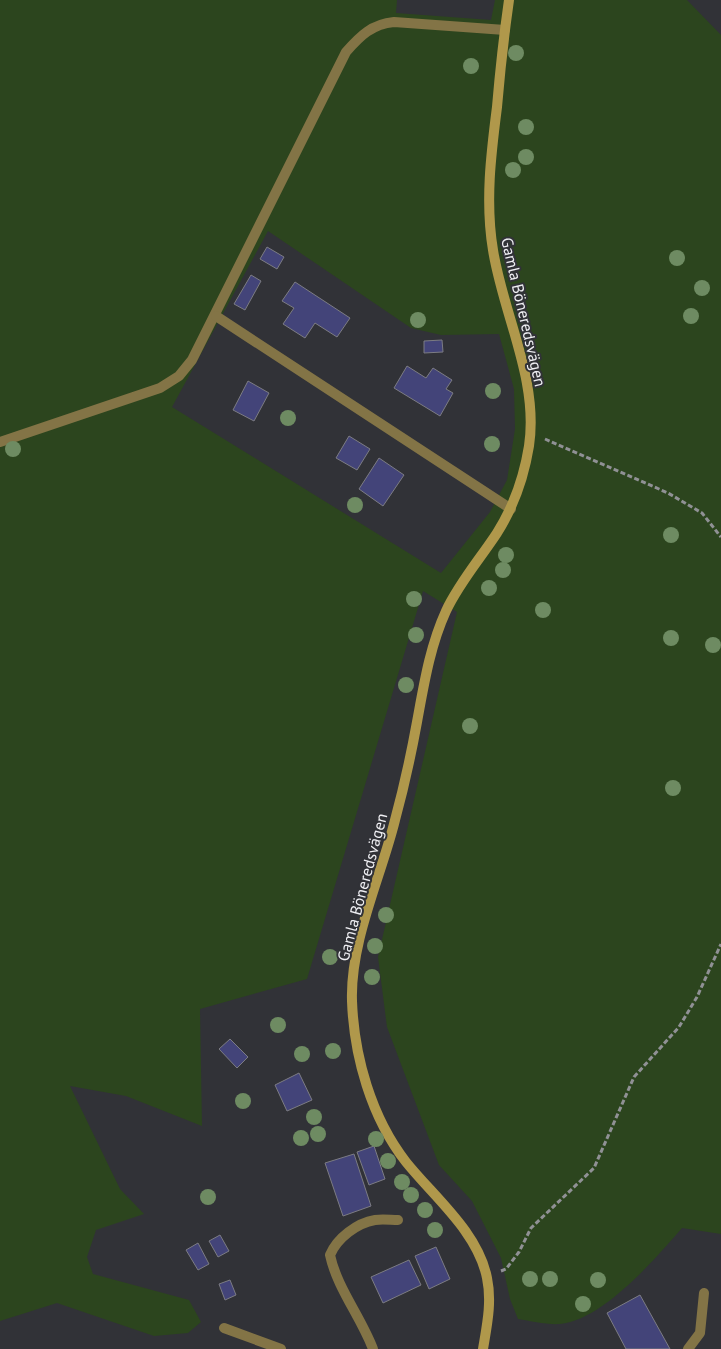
<svg xmlns="http://www.w3.org/2000/svg" width="721" height="1349" font-family="'PT Sans',sans-serif">
<style>
.green{fill:#2c451e;fill-rule:evenodd}
.building{fill:#434479;stroke:#7c7c83}
.lines{fill:none;stroke-linecap:round;stroke-linejoin:round}
.path{stroke:#909195;stroke-width:3;stroke-dasharray:5 2.5;stroke-linecap:butt}
.lane{stroke:#837446;stroke-width:10}
.street{stroke:#837446;stroke-width:10}
.secondary{stroke:#b0984b;stroke-width:10}
.tree{fill:#6e8b62}
.labels{text-anchor:middle;stroke-width:4;stroke-linejoin:round;paint-order:stroke}
.street-label{font-size:16px;fill:#efeff3;stroke:#313237}
</style>
<rect width="100%" height="100%" fill="#313237"/>
<path class="green" d="M0,0H397L396,13L491,20L495,0H687L721,35V1234L682,1228C655,1259 603,1320 560,1324C547,1325 531,1321 518,1319L510,1299L501,1258L472,1201L439,1165L387,1027L378,957L457,612L423,591L307,979L200,1009L202,1126L126,1096L70,1086L120,1189L144,1214L96,1230L87,1257L93,1274L189,1300L201,1322L188,1333L154,1336L57,1303L0,1321ZM268,231L411,328L441,335L499,334L514,389L515,429L507,480L490,512L441,573L172,407Z"/>
<g class="building">
<polygon points="267,247 284,257 277,269 260,259"/>
<polygon points="251,275 261,281 245,310 234,304"/>
<polygon points="295,282 350,318 337,337 315,323 305,338 283,324 294,308 282,301"/>
<polygon points="442,340 443,352 424,353 424,341"/>
<polygon points="407,366 426,378 433,368 452,380 446,389 453,393 440,416 394,388"/>
<polygon points="248,381 269,393 254,421 233,410"/>
<polygon points="349,436 370,449 357,470 336,458"/>
<polygon points="379,458 404,475 383,506 359,489"/>
<polygon points="230,1039 248,1057 237,1068 219,1049"/>
<polygon points="299,1073 312,1100 287,1111 275,1085"/>
<polygon points="374,1146 385,1179 369,1185 357,1152"/>
<polygon points="354,1154 371,1206 343,1216 325,1163"/>
<polygon points="220,1235 229,1251 218,1257 209,1241"/>
<polygon points="198,1243 209,1264 198,1270 186,1250"/>
<polygon points="436,1247 450,1279 429,1289 415,1256"/>
<polygon points="409,1260 421,1285 383,1303 371,1277"/>
<polygon points="230,1280 236,1295 225,1300 219,1284"/>
<polygon points="640,1295 670,1349 626,1349 607,1313"/>
</g>
<g class="lines">
<g class="path">
<polyline points="545,439 668,493 702,513 721,537"/>
<polyline points="501,1271 506,1269 519,1252 531,1228 594,1168 634,1077 679,1027 697,997 721,944"/>
</g>
<g class="lane">
<path d="M0,442L160,388L179,376L192,360L346,52C360,36 372,24 394,22L505,30"/>
<polyline points="224,1328 281,1349"/>
<path d="M373,1349C361,1317 337,1288 330,1255C337,1238 357,1223 375,1220C382,1219 391,1220 398,1220"/>
<polyline points="688,1349 700,1333 704,1293"/>
</g>
<polyline class="street" points="216,316 511,509"/>
<path class="secondary" d="M483,1349C487,1325 492,1302 487,1278C478,1232 434,1197 406,1162C371,1117 354,1056 352,1001C350,941 381,877 395,820C404,787 411,755 417,722C424,684 430,646 446,611C459,583 480,559 497,533C514,506 524,477 529,446C539,380 503,314 493,250C485,202 491,154 497,107C500,71 504,35 509,0"/>
</g>
<g class="tree">
<circle cx="516" cy="53" r="8"/>
<circle cx="471" cy="66" r="8"/>
<circle cx="526" cy="127" r="8"/>
<circle cx="526" cy="157" r="8"/>
<circle cx="513" cy="170" r="8"/>
<circle cx="677" cy="258" r="8"/>
<circle cx="702" cy="288" r="8"/>
<circle cx="691" cy="316" r="8"/>
<circle cx="418" cy="320" r="8"/>
<circle cx="493" cy="391" r="8"/>
<circle cx="288" cy="418" r="8"/>
<circle cx="492" cy="444" r="8"/>
<circle cx="13" cy="449" r="8"/>
<circle cx="355" cy="505" r="8"/>
<circle cx="671" cy="535" r="8"/>
<circle cx="506" cy="555" r="8"/>
<circle cx="503" cy="570" r="8"/>
<circle cx="489" cy="588" r="8"/>
<circle cx="414" cy="599" r="8"/>
<circle cx="543" cy="610" r="8"/>
<circle cx="416" cy="635" r="8"/>
<circle cx="671" cy="638" r="8"/>
<circle cx="713" cy="645" r="8"/>
<circle cx="406" cy="685" r="8"/>
<circle cx="470" cy="726" r="8"/>
<circle cx="673" cy="788" r="8"/>
<circle cx="386" cy="915" r="8"/>
<circle cx="375" cy="946" r="8"/>
<circle cx="330" cy="957" r="8"/>
<circle cx="372" cy="977" r="8"/>
<circle cx="278" cy="1025" r="8"/>
<circle cx="333" cy="1051" r="8"/>
<circle cx="302" cy="1054" r="8"/>
<circle cx="243" cy="1101" r="8"/>
<circle cx="314" cy="1117" r="8"/>
<circle cx="318" cy="1134" r="8"/>
<circle cx="301" cy="1138" r="8"/>
<circle cx="376" cy="1139" r="8"/>
<circle cx="388" cy="1161" r="8"/>
<circle cx="402" cy="1182" r="8"/>
<circle cx="411" cy="1195" r="8"/>
<circle cx="208" cy="1197" r="8"/>
<circle cx="425" cy="1210" r="8"/>
<circle cx="435" cy="1230" r="8"/>
<circle cx="530" cy="1279" r="8"/>
<circle cx="550" cy="1279" r="8"/>
<circle cx="598" cy="1280" r="8"/>
<circle cx="583" cy="1304" r="8"/>
</g>
<g class="labels">
<g class="street-label">
<text transform="translate(524 312) rotate(77)" y="6">Gamla Böneredsvägen</text>
<text transform="translate(362 887) rotate(-75)" y="6">Gamla Böneredsvägen</text>
</g>
</g>
</svg>
